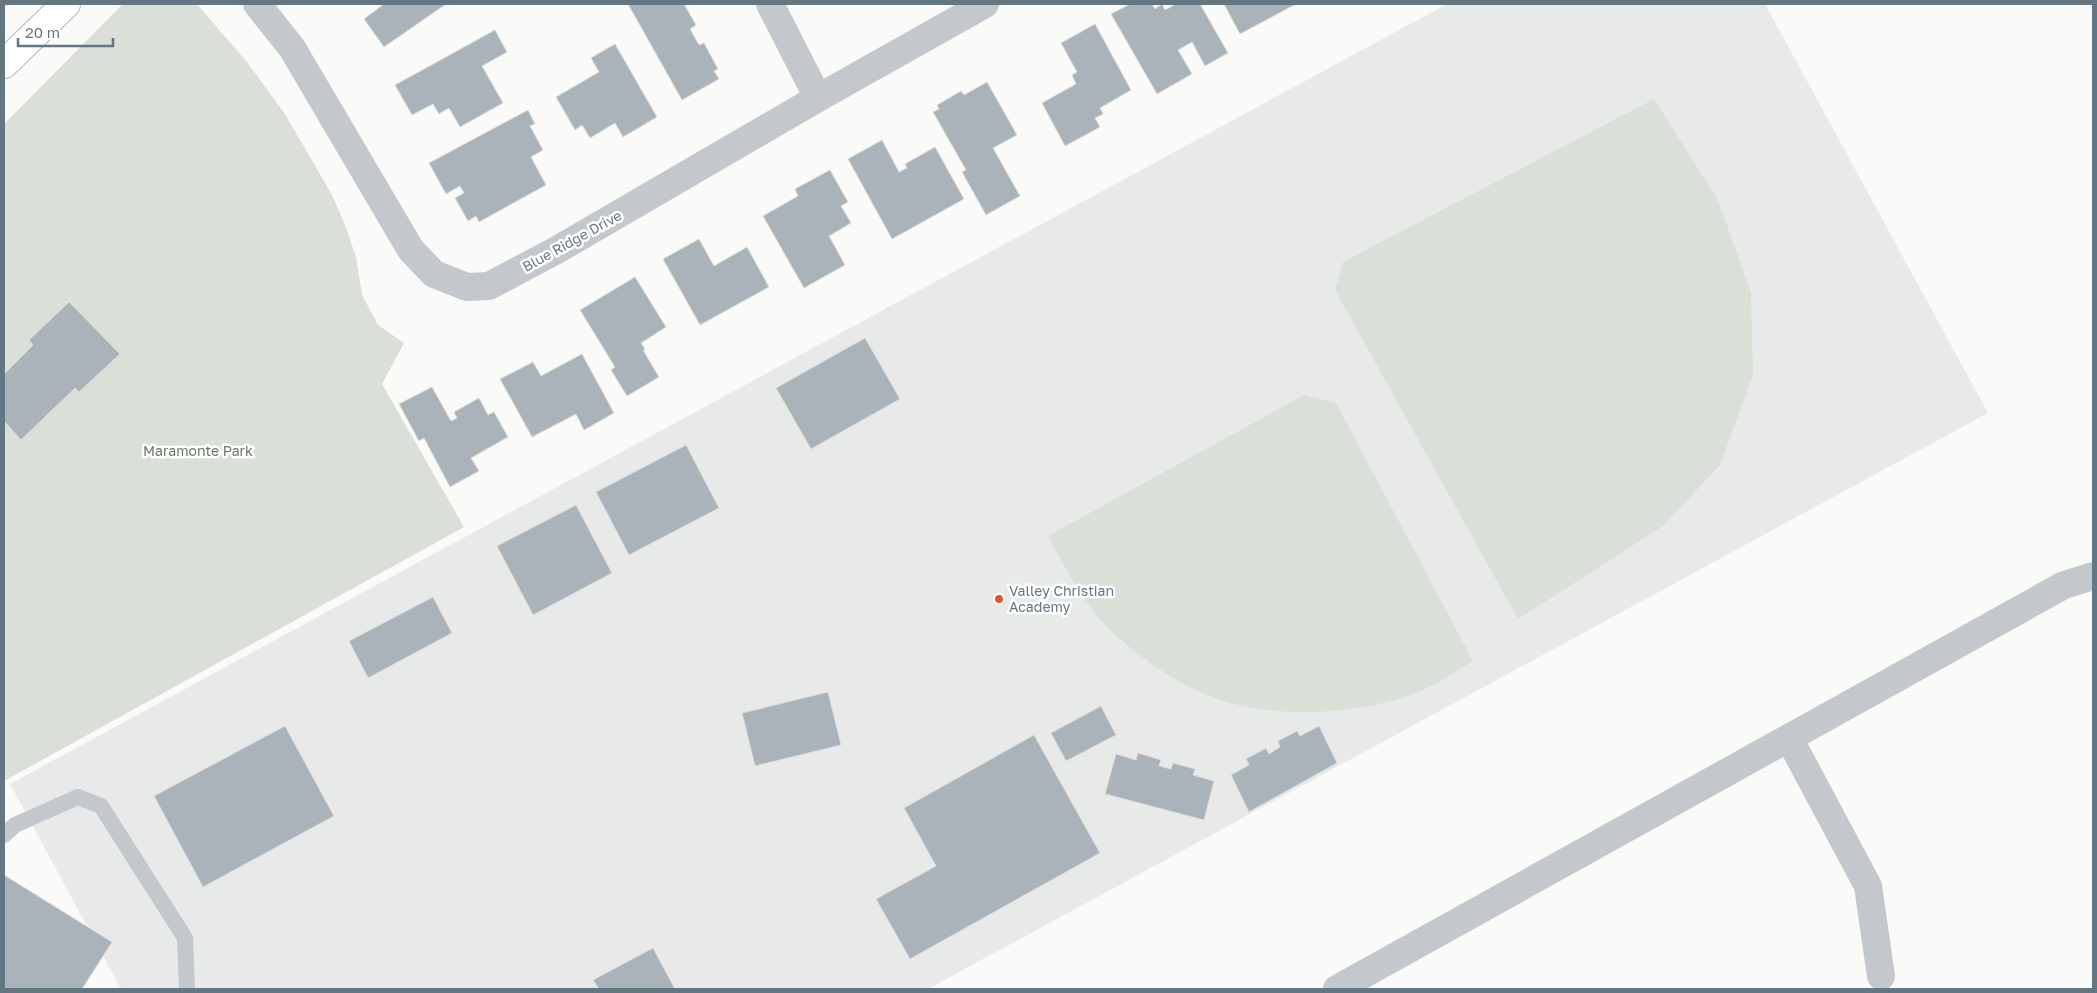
<svg xmlns="http://www.w3.org/2000/svg" width="2097" height="993" font-family="'Golos Text',sans-serif">
<style>
.built{fill:#e8e9e9}
.green{fill:#dadfd7}
.building{fill:#aab3b9;stroke:#dcdcda}
.lines{fill:none;stroke-linecap:round;stroke-linejoin:round}
.secondary-casing{stroke:#b3babf;stroke-width:30}
.lane{stroke:#c3c8cc;stroke-width:16}
.street{stroke:#c3c8cc;stroke-width:28}
.secondary{stroke:#fff;stroke-width:28}
.poi-dot{fill:#e4572e;stroke:#fff;stroke-width:2}
.labels{text-anchor:middle;stroke-width:5;stroke-linejoin:round;paint-order:stroke}
.street-label{font-size:14px;fill:#657683;stroke:#fff}
.park-label{font-size:14px;fill:#687a64;stroke:#fff}
.poi-label{font-size:14px;fill:#657683;stroke:#fff;text-anchor:start}
</style>
<rect width="100%" height="100%" fill="#fafaf8"/>
<polygon class="built" points="1447,4 1765,4 1988,413 928,989 121,989 10,784"/>
<g class="green">
<polygon points="123,4 197,4 246,61 285,114 332,195 345,225 356,257 362,295 378,325 404,343 382,384 464,527 4,781 4,124"/>
<polygon points="1654,99 1718,200 1751,293 1753,375 1720,465 1663,526 1518,619 1335,290 1343,262"/>
<path d="M1304,395L1336,403L1473,661C1454,672 1434,686 1413,694C1358,714 1288,718 1230,703C1190,692 1151,666 1120,639C1088,611 1068,573 1048,536Z"/>
</g>
<g class="building">
<polygon points="384,4 446,4 384,47 364,19"/>
<polygon points="628,4 684,4 696,25 690,29 699,45 704,43 718,69 714,71 719,79 682,100"/>
<polygon points="1130,4 1152,4 1155,9 1162,4 1165,10 1176,4 1200,4 1228,53 1205,66 1192,42 1178,50 1192,74 1157,94 1111,14"/>
<polygon points="1224,4 1296,4 1240,34"/>
<polygon points="1095,24 1131,90 1100,108 1103,114 1095,118 1100,127 1065,146 1042,103 1076,84 1072,75 1077,72 1061,43"/>
<polygon points="495,30 507,52 482,66 503,103 460,127 449,108 439,114 433,104 412,115 395,85"/>
<polygon points="615,44 657,117 623,137 615,123 590,138 582,125 575,130 556,97 599,72 591,58"/>
<polygon points="987,82 1017,135 993,148 1020,196 986,215 962,172 966,170 933,112 939,109 937,105 961,91 964,95"/>
<polygon points="528,110 535,124 530,126 543,150 531,157 546,185 479,222 476,216 468,221 455,198 464,193 460,186 446,194 429,163"/>
<polygon points="882,140 899,172 907,168 905,164 935,147 964,199 892,239 848,159"/>
<polygon points="830,170 848,202 841,206 851,223 829,236 845,265 804,288 763,216 798,196 795,189"/>
<polygon points="699,239 714,266 747,247 769,287 700,325 663,259"/>
<polygon points="635,277 666,327 641,343 645,349 643,350 659,377 627,396 611,370 615,367 580,310"/>
<polygon points="69,302 120,354 79,392 75,388 21,440 4,421 4,374 33,345 29,340"/>
<polygon points="865,338 900,399 811,449 776,388"/>
<polygon points="582,354 614,413 584,430 576,414 532,437 500,379 533,362 541,376"/>
<polygon points="432,387 451,421 457,418 454,412 479,398 488,415 494,412 508,437 471,458 479,471 450,487 424,438 419,441 399,404"/>
<polygon points="686,445 719,508 629,555 596,492"/>
<polygon points="576,505 612,573 533,615 497,546"/>
<polygon points="433,597 452,633 368,678 349,641"/>
<polygon points="828,692 841,745 755,766 742,713"/>
<polygon points="1101,706 1116,735 1066,761 1051,733"/>
<polygon points="285,726 334,816 203,887 154,796"/>
<polygon points="1319,726 1337,763 1249,812 1231,775 1249,765 1246,759 1266,748 1269,754 1280,747 1278,741 1297,731 1300,736"/>
<polygon points="1034,735 1100,853 910,959 876,899 936,866 904,808"/>
<polygon points="1138,753 1161,760 1159,766 1171,769 1173,763 1195,769 1193,775 1214,781 1204,820 1105,794 1116,754 1136,760"/>
<polygon points="4,875 112,942 82,989 4,989"/>
<polygon points="653,948 675,989 599,989 593,980"/>
</g>
<g class="lines">
<g class="secondary-casing">
<polyline id="secondary" points="4,64 66,4"/>
</g>
<polyline class="lane" points="4,835 15,825 78,797 101,806 185,938 187,989"/>
<g class="street">
<polyline points="257,4 292,48 411,250 434,274 467,287 489,286 555,251 818,98 985,4"/>
<polyline points="770,4 818,98"/>
<polyline points="1789,738 1868,886 1881,976"/>
<polyline points="1337,989 2064,585 2093,576"/>
</g>
<use href="#secondary" class="secondary"/>
</g>
<circle class="poi-dot" cx="999" cy="599" r="5"/>
<g class="labels">
<g class="street-label">
<text transform="translate(572 241) rotate(-29)" y="5">Blue Ridge Drive</text>
</g>
<g class="park-label">
<text x="198" y="456">Maramonte Park</text>
</g>
<g class="poi-label">
<text x="1009" y="596">Valley Christian<tspan x="1009" dy="16">Academy</tspan></text>
</g>
</g>
<rect width="2097" height="993" fill="none" stroke="#657683" stroke-width="10"/>
<path d="M18 38v8h95v-8" fill="none" stroke="#657683" stroke-width="2.5"/>
<text x="25" y="38" font-size="15" fill="#657683" stroke="#ffffff" stroke-width="4" paint-order="stroke">20 m</text>
</svg>
